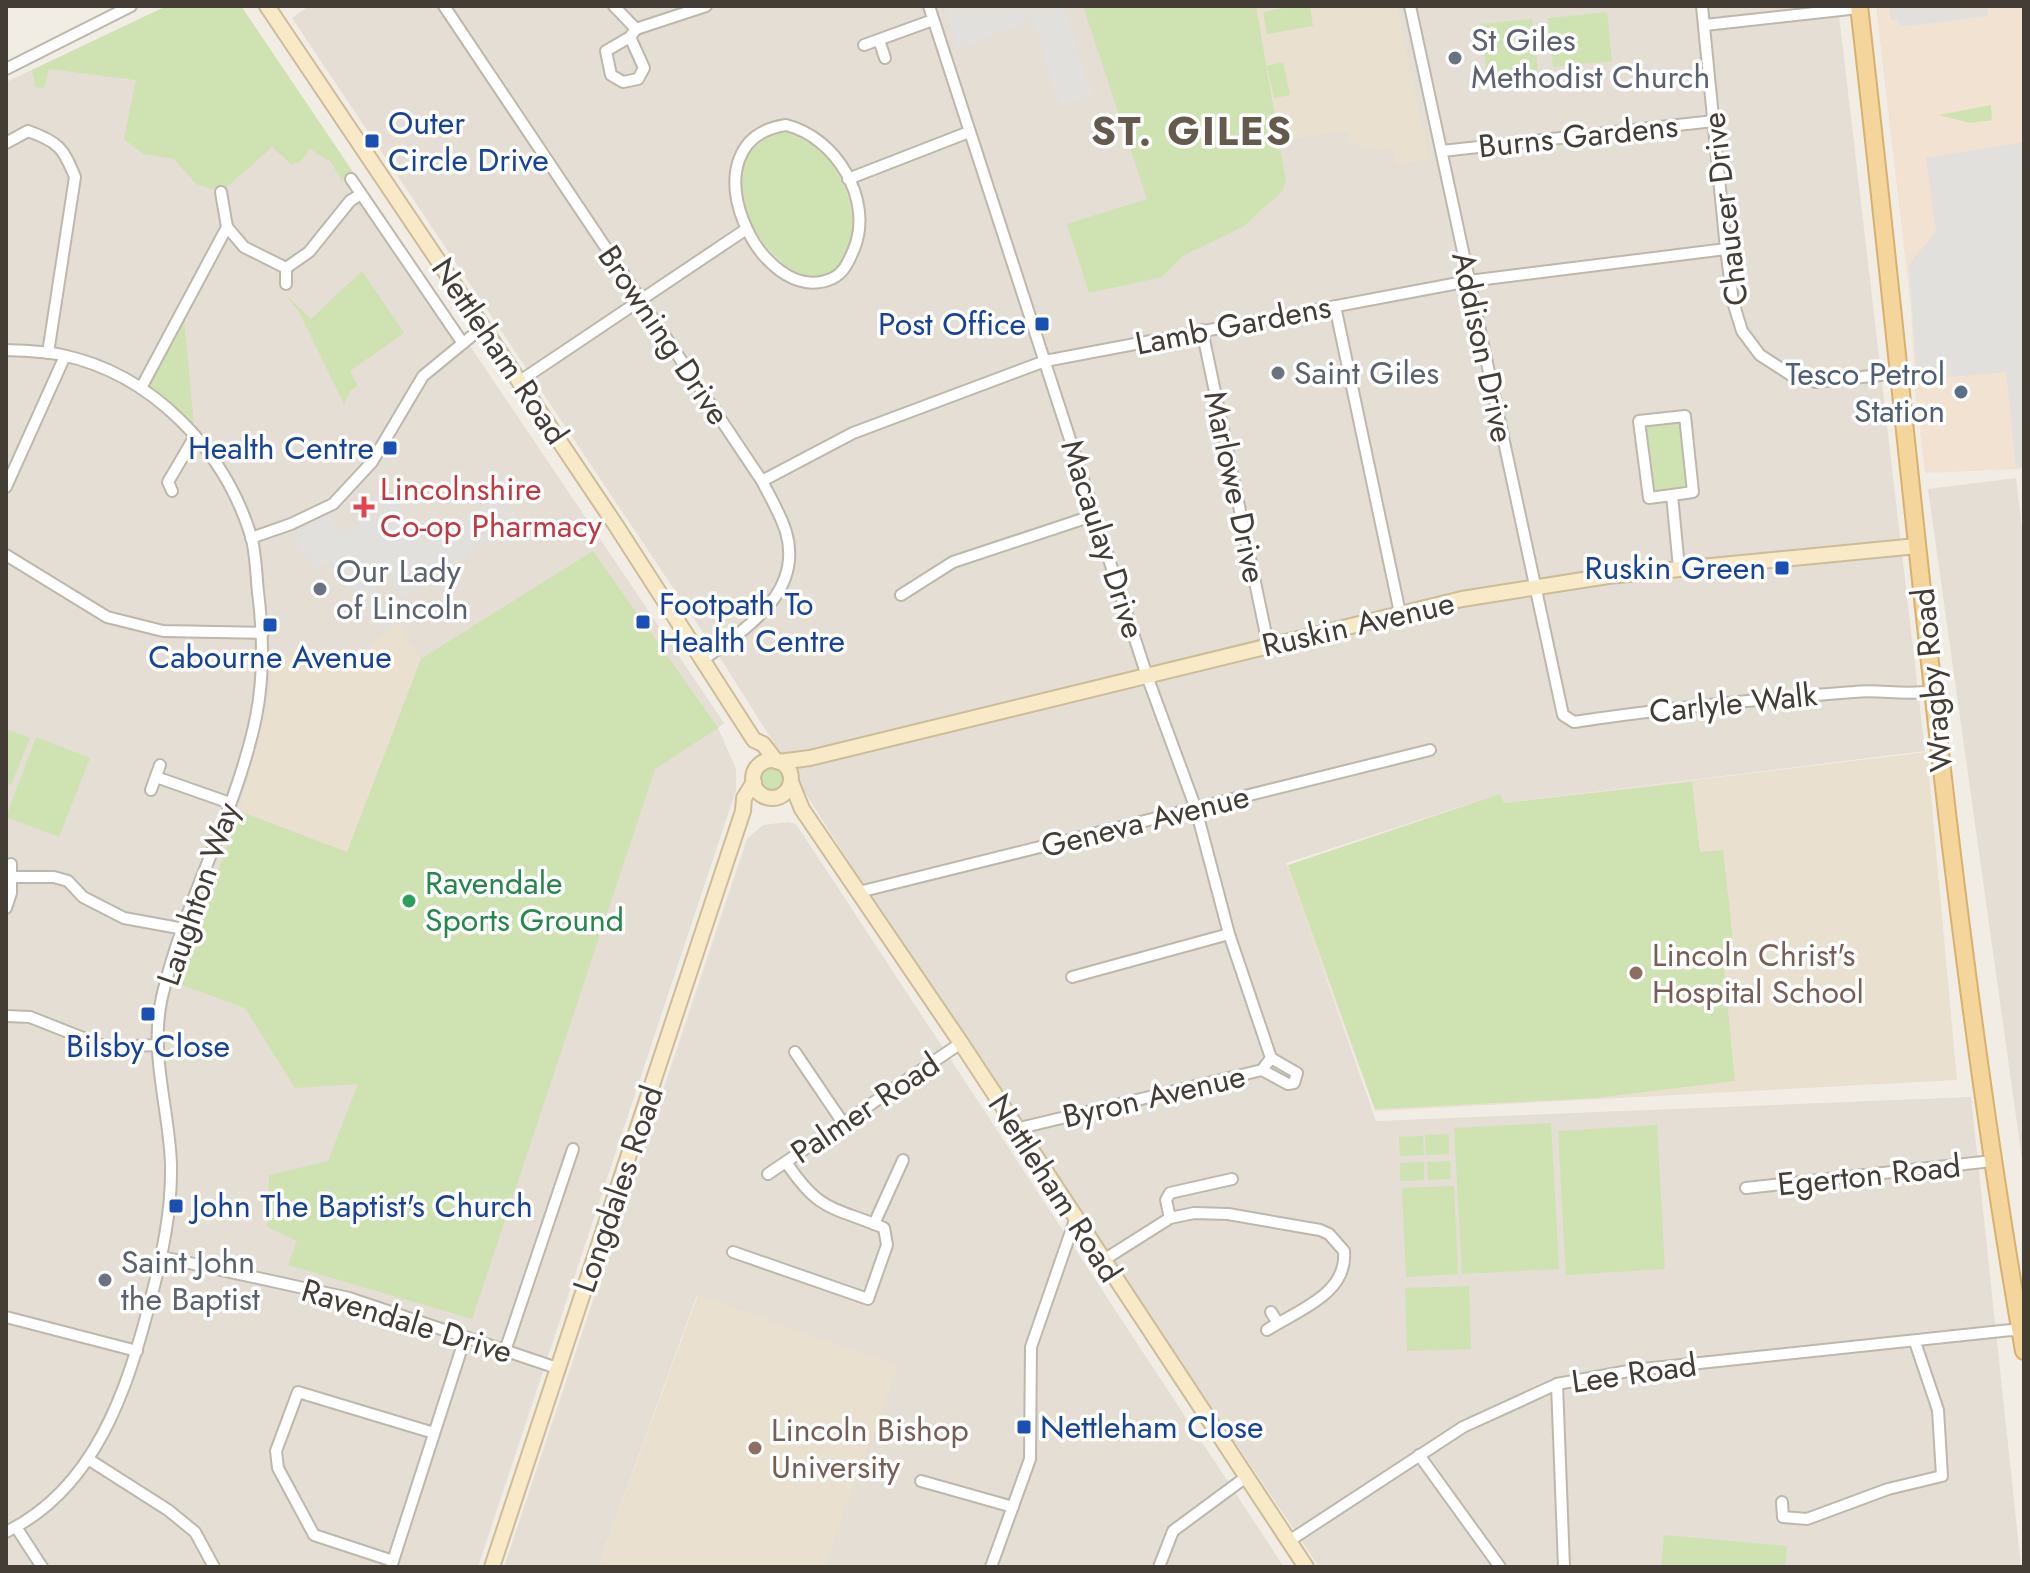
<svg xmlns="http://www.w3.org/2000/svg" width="2030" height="1573" font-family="Jost,sans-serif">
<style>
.residential{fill:#e4ded4}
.commercial{fill:#f1e2d2}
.education{fill:#e9e0d0}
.green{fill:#cfe2b2}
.parking{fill:#e2e0dd}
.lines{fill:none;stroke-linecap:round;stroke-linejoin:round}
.street-casing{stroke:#beb7ac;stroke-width:14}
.secondary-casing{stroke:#cdbc99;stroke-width:18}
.primary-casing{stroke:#d7b16d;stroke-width:20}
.street{stroke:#fff;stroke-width:10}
.secondary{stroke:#f9eac7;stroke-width:14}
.primary{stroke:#f4d59b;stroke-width:16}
.worship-dot{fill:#6b7280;stroke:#fff;stroke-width:3}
.transit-dot{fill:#1a4fb4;stroke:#fff;stroke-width:3}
.service-dot{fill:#5c6f8a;stroke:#fff;stroke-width:3}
.health-dot{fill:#e0444e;stroke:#fff;stroke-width:3}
.leisure-dot{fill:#2e9e5b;stroke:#fff;stroke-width:3}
.education-dot{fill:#8d6e63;stroke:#fff;stroke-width:3}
.labels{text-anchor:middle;stroke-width:7;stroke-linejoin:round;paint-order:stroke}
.worship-label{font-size:32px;fill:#5b616d;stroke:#fff;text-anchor:start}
.transit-label{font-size:32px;fill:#164399;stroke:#fff;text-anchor:start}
.street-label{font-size:32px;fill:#433d36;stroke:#fff}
.service-label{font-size:32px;fill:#4e5e75;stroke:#fff;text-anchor:end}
.health-label{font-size:32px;fill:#be3a42;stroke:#fff;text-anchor:start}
.leisure-label{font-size:32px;fill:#27864d;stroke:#fff;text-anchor:start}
.education-label{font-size:32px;fill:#785e54;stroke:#fff;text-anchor:start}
.district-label{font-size:40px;font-weight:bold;letter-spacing:2px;fill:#645a4e;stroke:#fff}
</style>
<rect width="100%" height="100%" fill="#f1ede5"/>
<g class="residential">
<polygon points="167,6 241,6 724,723 718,728 736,769 736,790 478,1567 6,1567 6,82"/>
<polygon points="309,6 1838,6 1925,751 1504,803 1500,794 1286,863 1376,1121 1971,1097 2021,1567 1319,1567 893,932 724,664 292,18"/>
<polygon points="2016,478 2024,545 2024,1173 1928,489"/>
<polygon points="788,822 796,824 1284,1567 824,1567 837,1531 697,1295 598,1567 504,1567 747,839 763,825"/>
</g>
<polygon class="commercial" points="1876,6 2024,6 2024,469 1925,473 1915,390 1911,308"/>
<g class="education">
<polygon points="1083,6 1397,6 1429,159 1396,166 1393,148 1378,151 1370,146 1352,144 1347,131 1280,141 1286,181 1283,190 1244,226 1183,256 1162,277 1148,199"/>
<polygon points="397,622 421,659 347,853 239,811 268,708 274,656 369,657 368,648"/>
<polygon points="1927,752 1957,1080 1375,1111 1286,866 1500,794 1504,803"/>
<polygon points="698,1295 898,1366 824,1567 598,1567"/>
</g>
<g class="green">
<polygon points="167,6 241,6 353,172 342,181 331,162 310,149 300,162 291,164 272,147 221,192 196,184 174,159 143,154 124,139 136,80 49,69 44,88 35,87 32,70"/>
<polygon points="1083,6 1256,6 1286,181 1283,190 1244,226 1183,256 1162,277 1089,293 1067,224 1147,199"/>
<polygon points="1294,6 1310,6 1313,26 1267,34 1263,12"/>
<polygon points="1607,12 1612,61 1553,67 1548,18"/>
<polygon points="1532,19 1538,70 1487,75 1481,24"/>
<polygon points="1283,62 1290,95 1274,98 1267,66"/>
<polygon points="1991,105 1992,120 1970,123 1939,115"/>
<path d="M788,132C801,137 815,142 824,153C850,182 871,250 830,273C793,293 747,229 741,198C739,184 742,169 746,155L771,134Z"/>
<polygon points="362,271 404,333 350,371 358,386 350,391 344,404 299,312 285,294 311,319"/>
<polygon points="183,309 195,436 141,388"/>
<polygon points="1685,416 1693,492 1649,498 1639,421"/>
<polygon points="593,551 718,728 655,769 472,1319 288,1265 297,1241 267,1227 269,1175 328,1161 358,1084 295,1088 245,1008 179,984 239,811 347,852 421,659"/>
<polygon points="6,729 30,738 11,785 6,783"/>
<polygon points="36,737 90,758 59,837 6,817"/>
<circle cx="772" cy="779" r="13"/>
<polygon points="1692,782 1700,852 1723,850 1736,967 1724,969 1735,1081 1595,1098 1375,1109 1288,865 1500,794 1504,803"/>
<polygon points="1551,1123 1559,1269 1462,1274 1454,1128"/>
<polygon points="1657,1125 1665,1269 1566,1275 1558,1131"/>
<polygon points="1449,1134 1449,1154 1426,1155 1425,1135"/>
<polygon points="1423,1136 1424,1155 1400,1156 1399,1137"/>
<polygon points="1450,1161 1451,1179 1428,1180 1427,1162"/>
<polygon points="1424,1162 1424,1180 1400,1181 1400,1163"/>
<polygon points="1454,1186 1458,1274 1406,1277 1402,1188"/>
<polygon points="1469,1286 1471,1349 1407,1351 1405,1288"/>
<polygon points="1664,1535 1787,1546 1785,1567 1661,1567"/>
</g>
<g class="parking">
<polygon points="945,6 1064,6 1092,95 1060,106 1033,20 958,49"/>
<polygon points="1889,6 1987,6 1988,16 1900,27 1899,20 1891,20"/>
<polygon points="2024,142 2024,467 2016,468 2006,372 1917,380 1909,264 1936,232 1926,158"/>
<polygon points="501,495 519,519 403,598 385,572 370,581 397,622 386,631 333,564 324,562 317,570 290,535 329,514 344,534 393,499 425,544"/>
</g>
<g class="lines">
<g class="street-casing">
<g id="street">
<path d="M444,6L762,481C770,497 781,515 786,532C804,593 745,629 704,659"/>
<polyline points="614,6 636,29"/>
<polyline points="929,6 1147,676 1196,809 1229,934 1271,1058 1262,1070"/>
<path d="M1410,6L1563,715L1574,722C1667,708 1760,699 1854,692C1881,689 1903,696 1933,691"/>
<polyline points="1702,6 1726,249 1733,302 1742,331 1760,355 1791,375 1816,382 1899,373"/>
<polyline points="1705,25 1859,8"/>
<polyline points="636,29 706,6"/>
<polyline points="630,37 606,51 611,75 623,82 638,79 644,68 630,37 636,29"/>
<polyline points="879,40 885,58"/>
<polyline points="864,45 933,20"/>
<polyline points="6,69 131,6"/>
<path d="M786,125C836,137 874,200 854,249C849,260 845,272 833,278C761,313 681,140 786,125Z"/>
<path d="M6,143L28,131C59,142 63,148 75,177L48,353"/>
<polyline points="1442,151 1714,121"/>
<polyline points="351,179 462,342"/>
<polyline points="848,179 969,132"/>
<polyline points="221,192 227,227"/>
<polyline points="286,284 286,268"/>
<polyline points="1335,306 1400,613"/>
<polyline points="1202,330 1268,644"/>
<path d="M6,350C25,351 44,351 62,355C152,374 224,449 251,536C256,553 256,574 258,592C263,632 264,677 256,717C236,814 184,901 162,997C149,1053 169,1108 171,1164C172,1211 162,1256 150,1302C127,1390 95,1489 6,1532"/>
<polyline points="520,381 745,230"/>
<polyline points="141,388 227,227 244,247 286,268 309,252 350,201 361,194"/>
<polyline points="762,481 853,433 1045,361 1469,281 1726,249"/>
<polyline points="6,487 65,356"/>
<polyline points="172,491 168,482 195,436"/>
<polyline points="1672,495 1649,498 1639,421 1685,416 1693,492 1672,495 1679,568"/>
<polyline points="251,538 291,524 333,504 372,462 423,376 484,326"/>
<polyline points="6,555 107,617 163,631 263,633"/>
<polyline points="901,595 953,562 1095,515"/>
<polyline points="156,777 230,803"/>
<polyline points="151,790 160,765"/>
<polyline points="12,877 54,877 68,881 83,897 124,918 184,929"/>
<polyline points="859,892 1430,750"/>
<polyline points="6,908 11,893 11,864"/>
<polyline points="1072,977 1229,934"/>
<polyline points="6,1016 30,1017 106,1047 158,1045"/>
<polyline points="795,1052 843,1123"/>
<polyline points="1016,1129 1262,1070 1288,1084 1294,1083 1297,1073 1271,1058"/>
<polyline points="768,1174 961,1043"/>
<polyline points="1746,1188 1992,1161"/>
<polyline points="1170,1218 1166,1200 1170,1193 1232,1179"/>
<polyline points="874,1224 903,1160"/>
<path d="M733,1252L868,1299L887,1245L884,1228C832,1206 820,1213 786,1162"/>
<polyline points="162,1257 349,1298 557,1368"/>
<path d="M1102,1261L1170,1218L1194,1213L1228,1214L1320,1230L1329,1234L1344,1251C1348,1294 1298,1310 1267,1330"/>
<polyline points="1271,1312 1278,1323"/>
<polyline points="6,1317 137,1351"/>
<polyline points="505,1351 573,1149"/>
<polyline points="1557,1384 1564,1567"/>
<polyline points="1419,1455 1500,1567"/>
<polyline points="88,1459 168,1510 195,1532 214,1567"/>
<polyline points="921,1481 1013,1507"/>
<polyline points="1782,1502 1783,1517 1807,1519 1888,1489 1942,1476 1938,1410 1915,1342"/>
<polyline points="16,1527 42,1567"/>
<polyline points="1289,1541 1463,1427 1557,1384 1634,1370 2011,1330 2024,1332"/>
<polyline points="393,1561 314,1535 278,1468 276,1451 298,1392 434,1433"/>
<polyline points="392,1564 465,1338"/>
<polyline points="991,1567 1030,1459 1031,1347 1075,1220"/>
<polyline points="1159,1567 1173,1531 1246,1477"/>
</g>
</g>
<g class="secondary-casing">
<g id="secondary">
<polyline points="267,6 615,524 754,740 763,744 776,761"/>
<circle cx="772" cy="779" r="19"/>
<polyline points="779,762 810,758 1462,599 1608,576 1917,546"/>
<polyline points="791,782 802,809 961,1043 1306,1567"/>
<polyline points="492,1567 743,811 744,798 754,782"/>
</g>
</g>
<g class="primary-casing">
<path id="primary" d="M1859,6C1911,455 1946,906 2024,1351"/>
</g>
<use href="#street" class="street"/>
<use href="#secondary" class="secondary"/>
<use href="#primary" class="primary"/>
</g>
<g class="worship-dot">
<circle cx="1455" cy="58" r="8"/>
<circle cx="1278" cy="373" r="8"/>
<circle cx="320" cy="589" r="8"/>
<circle cx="105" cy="1280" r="8"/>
</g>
<g class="transit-dot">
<rect x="364" y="133" width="16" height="16" rx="4"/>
<rect x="1034" y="316" width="16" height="16" rx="4"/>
<rect x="382" y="440" width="16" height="16" rx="4"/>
<rect x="1774" y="560" width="16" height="16" rx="4"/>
<rect x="635" y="614" width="16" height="16" rx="4"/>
<rect x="262" y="617" width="16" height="16" rx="4"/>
<rect x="140" y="1006" width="16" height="16" rx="4"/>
<rect x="168" y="1198" width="16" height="16" rx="4"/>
<rect x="1016" y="1419" width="16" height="16" rx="4"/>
</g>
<circle class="service-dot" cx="1961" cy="392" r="8"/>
<path class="health-dot" d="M360 495h8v8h8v8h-8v8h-8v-8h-8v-8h8z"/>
<circle class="leisure-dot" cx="409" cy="901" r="8"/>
<g class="education-dot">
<circle cx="1636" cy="973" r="8"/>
<circle cx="755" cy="1448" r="8"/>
</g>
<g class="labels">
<g class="worship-label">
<text x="1471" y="51">St Giles<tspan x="1471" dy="37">Methodist Church</tspan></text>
<text x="1294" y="384">Saint Giles</text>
<text x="336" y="582">Our Lady<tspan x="336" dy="37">of Lincoln</tspan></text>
<text x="121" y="1273">Saint John<tspan x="121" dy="37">the Baptist</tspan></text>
</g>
<g class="transit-label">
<text x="388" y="134">Outer<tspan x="388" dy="37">Circle Drive</tspan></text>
<text x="1026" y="335" text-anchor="end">Post Office</text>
<text x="374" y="459" text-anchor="end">Health Centre</text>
<text x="1766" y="579" text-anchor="end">Ruskin Green</text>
<text x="659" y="615">Footpath To<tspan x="659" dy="37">Health Centre</tspan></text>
<text x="270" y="668" text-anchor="middle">Cabourne Avenue</text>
<text x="148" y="1057" text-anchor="middle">Bilsby Close</text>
<text x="192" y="1217">John The Baptist's Church</text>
<text x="1040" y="1438">Nettleham Close</text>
</g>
<g class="street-label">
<text transform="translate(1578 136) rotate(-6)" y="11">Burns Gardens</text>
<text transform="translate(1725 209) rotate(-97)" y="11">Chaucer Drive</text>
<text transform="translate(1233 325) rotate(-11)" y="11">Lamb Gardens</text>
<text transform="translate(664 335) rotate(56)" y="11">Browning Drive</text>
<text transform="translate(1483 347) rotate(78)" y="11">Addison Drive</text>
<text transform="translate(500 351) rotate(56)" y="11">Nettleham Road</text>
<text transform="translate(1235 487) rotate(78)" y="11">Marlowe Drive</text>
<text transform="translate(1103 539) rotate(72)" y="11">Macaulay Drive</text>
<text transform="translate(1358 624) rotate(-13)" y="11">Ruskin Avenue</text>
<text transform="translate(1932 680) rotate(-96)" y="11">Wragby Road</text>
<text transform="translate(1733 703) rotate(-6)" y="11">Carlyle Walk</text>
<text transform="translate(1145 821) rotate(-14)" y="11">Geneva Avenue</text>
<text transform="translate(198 894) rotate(-71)" y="11">Laughton Way</text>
<text transform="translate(1154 1096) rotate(-13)" y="11">Byron Avenue</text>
<text transform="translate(865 1108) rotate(-34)" y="11">Palmer Road</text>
<text transform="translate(1869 1175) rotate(-6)" y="11">Egerton Road</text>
<text transform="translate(1055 1188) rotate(57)" y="11">Nettleham Road</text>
<text transform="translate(618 1189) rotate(-71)" y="11">Longdales Road</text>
<text transform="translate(407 1321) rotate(17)" y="11">Ravendale Drive</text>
<text transform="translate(1634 1373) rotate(-8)" y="11">Lee Road</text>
</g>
<g class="service-label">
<text x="1945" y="385">Tesco Petrol<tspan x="1945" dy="37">Station</tspan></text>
</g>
<g class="health-label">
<text x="380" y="500">Lincolnshire<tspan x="380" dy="37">Co-op Pharmacy</tspan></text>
</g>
<g class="leisure-label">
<text x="425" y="894">Ravendale<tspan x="425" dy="37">Sports Ground</tspan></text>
</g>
<g class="education-label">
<text x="1652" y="966">Lincoln Christ's<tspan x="1652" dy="37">Hospital School</tspan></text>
<text x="771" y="1441">Lincoln Bishop<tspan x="771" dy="37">University</tspan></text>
</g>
<g class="district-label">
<text x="1192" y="145">ST. GILES</text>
</g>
</g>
<rect width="2030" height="1573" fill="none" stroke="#433d36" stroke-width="16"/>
</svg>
